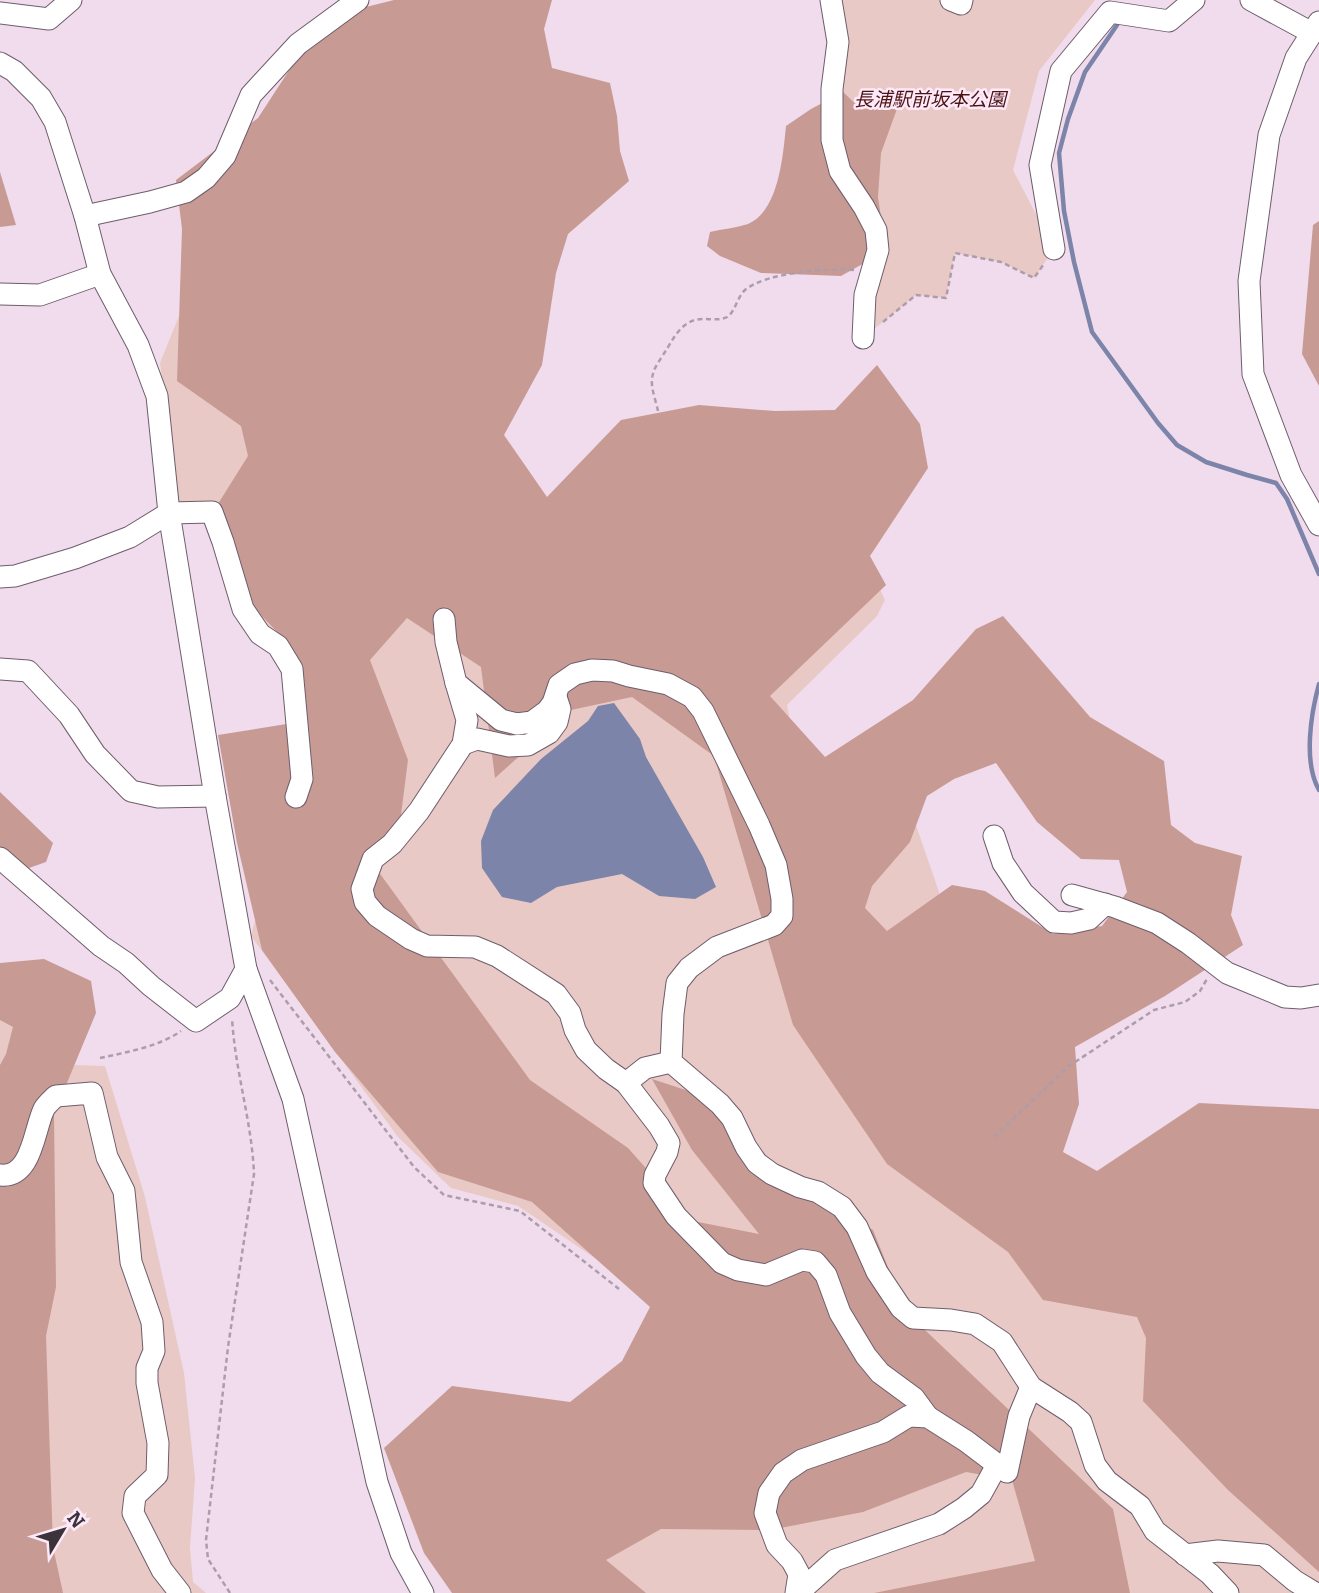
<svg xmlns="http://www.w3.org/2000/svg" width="1319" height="1593" font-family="Bitter,'Noto Sans JP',serif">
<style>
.green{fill:#e9c9c5}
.forest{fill:#c89a94;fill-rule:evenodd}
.water{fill:#7c84a9}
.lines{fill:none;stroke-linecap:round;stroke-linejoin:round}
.stream{stroke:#7c84a9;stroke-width:4.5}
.minor-casing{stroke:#6e5d6b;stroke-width:23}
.path{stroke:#ad9daa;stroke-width:2.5;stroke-dasharray:5 3.5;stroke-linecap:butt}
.minor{stroke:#fff;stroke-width:21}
.labels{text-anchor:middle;stroke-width:5;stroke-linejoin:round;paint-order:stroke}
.park-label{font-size:19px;font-style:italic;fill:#4d1512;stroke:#fde9fa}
</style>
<rect width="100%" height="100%" fill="#f0dced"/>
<g class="green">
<polygon points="831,0 1095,0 1039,71 1013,170 1054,249 1034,278 1001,262 955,253 946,298 916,295 863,338 878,250 840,171"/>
<polygon points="200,264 388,486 834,552 873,575 885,600 877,616 787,705 799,769 910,808 958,947 984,1146 1142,1260 1319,1543 1319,1593 531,1593 526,1583 720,1501 645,1292 518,1206 451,1188 398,1137 251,936 266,880 303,666 263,627 226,510 179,509 160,363"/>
<polygon points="0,1004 38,1064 105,1066 145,1197 184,1373 195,1478 190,1548 193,1582 206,1593 0,1593"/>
</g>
<g class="forest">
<path d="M394,0H552L544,29L552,68L610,83L617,116L620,151L629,181L568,234L556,273L542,365L504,435L547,497L621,420L699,405L775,411L835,410L877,365L920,424L928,468L870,556L886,585L770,696L825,757L913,700L976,629L1003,616L1090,717L1164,761L1171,825L1195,843L1242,856L1231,915L1243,945L1165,996L1075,1047L1079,1104L1063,1152L1097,1171L1199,1103L1319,1109V1572L1228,1490L1143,1401L1146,1338L1137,1317L1043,1300L1008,1252L887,1164L793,1025L714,756L632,697L571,710L495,778L481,667L407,618L370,660L408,760L401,815L378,871L530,1080L628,1148L693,1221L759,1234L692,1150L652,1079L722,1102L787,1181L873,1230L906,1312L1113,1509L1130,1593H874L1035,1561L1012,1480L966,1472L863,1512L770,1530L661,1529L606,1560L646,1593H452L424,1553L384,1448L452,1386L570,1402L622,1361L650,1307L532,1202L438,1172L335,1052L262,950L237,843L218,735L305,721L286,641L251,605L216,507L248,456L241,426L177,381L182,229L176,180L258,118L301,52L362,8ZM996,763L1037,822L1081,859L1119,860L1127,892L1102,926L1053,934L985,891L952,885L887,931L865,908L872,886L910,842L927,796L954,779Z"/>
<path d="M843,92L862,110L879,103L898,106L881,153L878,197L886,251L841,276L761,273L720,256L707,246L710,232C722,229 736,228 748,224C779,211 783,155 786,126L811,109Z"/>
<polygon points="0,172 16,225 0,227"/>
<polygon points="1319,221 1319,386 1302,354 1313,225"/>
<polygon points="0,792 53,843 46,862 29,868 0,848"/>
<polygon points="44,959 91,981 96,1013 54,1114 56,1287 46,1336 53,1547 63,1593 0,1593 0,1065 6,1054 13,1027 0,1020 0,963"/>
</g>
<polygon class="water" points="614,703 640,739 646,757 703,857 716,887 695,899 659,896 622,874 557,887 531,903 502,897 482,868 481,841 493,810 541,759 588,721 598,706"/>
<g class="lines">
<g class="stream">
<polyline points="1117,25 1085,72 1068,119 1059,153 1064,211 1074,262 1092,332 1158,423 1177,445 1206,462 1247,475 1276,483 1287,499 1319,574"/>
<path d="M1319,684C1311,713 1303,762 1319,790"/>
</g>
<g class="minor-casing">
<g id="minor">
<polyline points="831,0 838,42 832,89 832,140 840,171 864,207 876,230 878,250 865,295 863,338"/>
<polyline points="951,0 961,4 962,0"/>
<polyline points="1251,0 1312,33"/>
<polyline points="0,13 49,19 71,0"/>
<polyline points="1319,22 1296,58 1269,135 1249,281 1253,374 1291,475 1319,525"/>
<polyline points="0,63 14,71 41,98 55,122 85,216 100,274 138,345 157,396 169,513 215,796 246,969 293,1099 377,1482 401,1553 423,1593"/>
<polyline points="85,216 150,202 186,192 206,178 225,156 251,95 298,44 358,0"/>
<polyline points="1054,249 1040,165 1061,71 1110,12 1169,21 1194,0"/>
<polyline points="0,294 40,295 100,274"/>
<polyline points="0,577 15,576 75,558 130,537 169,513 212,512 223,542 243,609 260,634 278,646 292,669 302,779 296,797"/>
<polyline points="444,619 446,642 456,683 501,720 517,724 532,722 547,711 553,703 559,685 575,674 592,670 613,671 629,676 668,684 692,697 703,711 759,825 776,865 782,899 782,916 774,925 717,947 689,968 677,983 673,1014 671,1062 720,1104 732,1118 746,1147 757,1163 772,1174 800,1187 818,1192 842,1207 857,1227 877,1272 901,1308 913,1318 951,1320 975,1324 1002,1342 1031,1387 1070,1412 1081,1422 1095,1465 1107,1481 1140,1506 1155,1531 1210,1574 1228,1593"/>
<polyline points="0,669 28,671 69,715 95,754 131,791 158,797 215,796"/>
<polyline points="456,683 467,720 463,744 419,811 392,844 373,859 362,889 365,902 377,916 411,939 427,946 475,947 497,956 556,994 570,1013 575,1030 586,1050 606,1069 626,1083 659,1126 669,1143 667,1152 655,1175 654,1183 676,1216 722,1263 738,1270 766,1275 802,1260 815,1262 826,1275 840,1313 866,1356 880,1373 914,1398 928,1417"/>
<polyline points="463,744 477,739 509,746 528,745 549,733 557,722 560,709 556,697"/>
<polyline points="994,836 1003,863 1023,893 1054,922 1071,923 1089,919 1105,904"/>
<polyline points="0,858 101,946 126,963 151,986 196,1021 230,998 246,969"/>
<polyline points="1072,895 1115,907 1157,923 1188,943 1227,973 1285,997 1301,998 1319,995"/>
<polyline points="626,1083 645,1068 671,1062"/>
<path d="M0,1175C32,1179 34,1129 44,1109C47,1104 52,1100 56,1096L92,1093L107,1157L124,1191L131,1262L152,1322L154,1351L147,1368V1383L158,1443L157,1475L135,1496L133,1513L162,1570L180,1593"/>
<polyline points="1185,1555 1218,1551 1264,1555 1295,1581 1315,1593"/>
<polyline points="796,1593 799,1574 792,1561 777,1545 765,1513 769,1493 783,1473 802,1460 883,1432 909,1416 928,1417 966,1441 1007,1472 1019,1416 1031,1387"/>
<polyline points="798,1593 835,1560 939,1524 964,1508 981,1494 997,1465"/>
</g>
</g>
<g class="path">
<polyline points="883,322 916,295 946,298 955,253 1001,262 1034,278 1044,264"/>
<path d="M658,411C656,401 651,389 652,379C653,369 658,363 663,355C672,342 678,325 695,320C705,317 718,322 727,317C736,311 737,297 745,290C767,272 827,268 855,270"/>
<polyline points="270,980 414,1167 444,1195 520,1211 619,1289"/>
<path d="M100,1058C127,1052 158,1047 181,1031"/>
<polyline points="994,1137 1069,1066 1154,1010 1185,1002 1200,991 1207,979"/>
<path d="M230,1593L208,1559L206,1540L228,1347L254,1174C252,1122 235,1071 232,1018"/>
</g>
<use href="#minor" class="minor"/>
</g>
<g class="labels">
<g class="park-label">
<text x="930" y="106">長浦駅前坂本公園</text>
</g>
</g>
<g transform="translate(63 1530) rotate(52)" stroke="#fde9fa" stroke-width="5" paint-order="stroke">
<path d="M0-5L12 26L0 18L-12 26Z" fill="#3b3339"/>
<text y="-10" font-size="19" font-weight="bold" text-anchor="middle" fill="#3b3339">N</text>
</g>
</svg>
